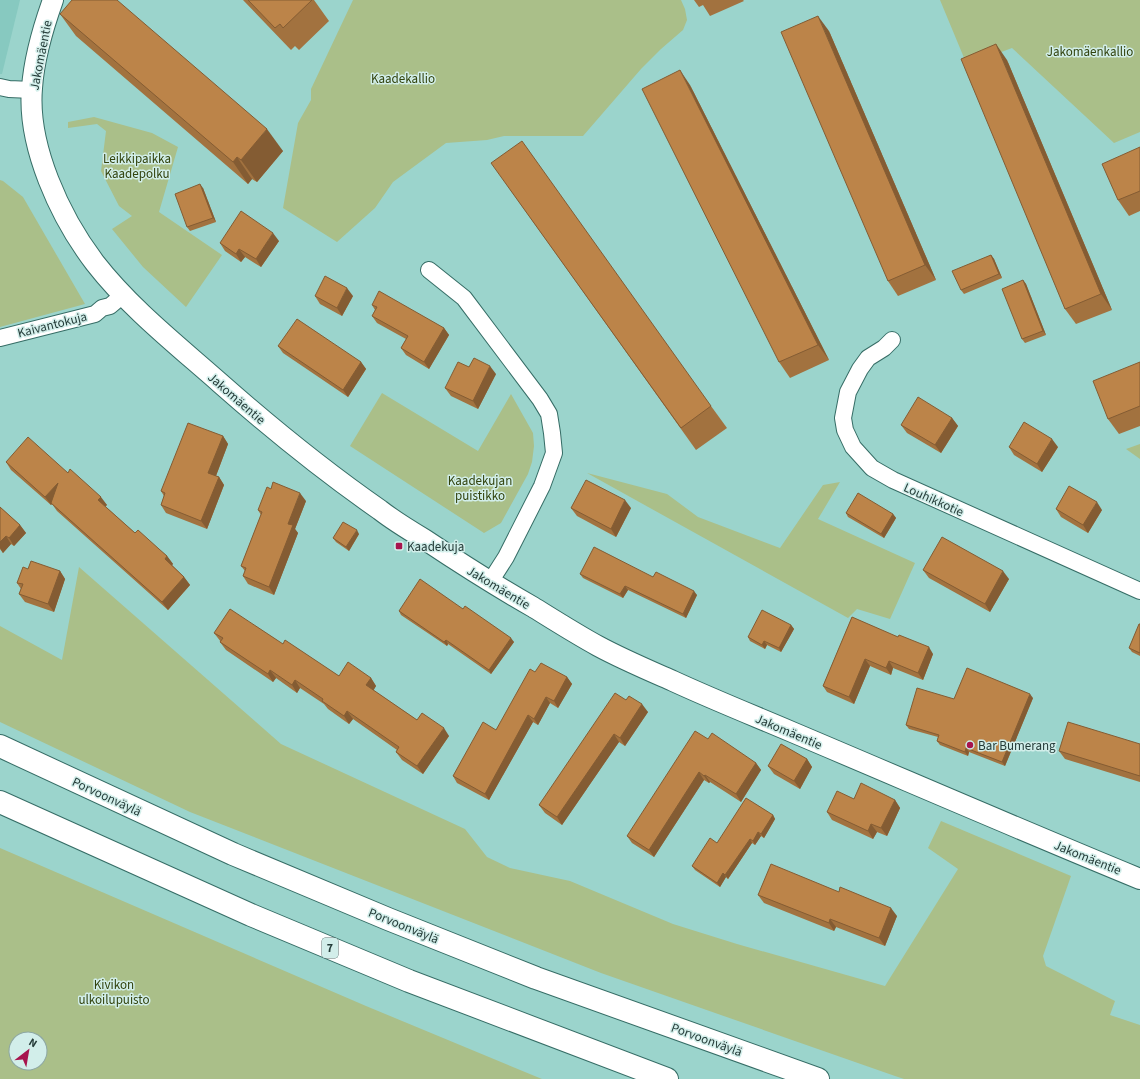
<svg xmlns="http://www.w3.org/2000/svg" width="1140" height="1079" font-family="'Source Sans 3',sans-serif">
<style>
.built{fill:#87c9c0}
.green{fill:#aabf89;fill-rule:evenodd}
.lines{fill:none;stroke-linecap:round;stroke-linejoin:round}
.minor-casing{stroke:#366d66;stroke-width:18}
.tertiary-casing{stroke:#366d66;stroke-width:22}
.motorway-casing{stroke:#366d66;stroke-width:24}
.minor{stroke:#fff;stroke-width:16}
.tertiary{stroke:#fff;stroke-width:20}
.motorway{stroke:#fff;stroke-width:22}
.wall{fill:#a2723f}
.shaded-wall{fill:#845c33}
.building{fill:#bc8449;stroke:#845c33}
.poi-dot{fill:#a7144e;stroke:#d2eeea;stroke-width:1.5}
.labels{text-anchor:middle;stroke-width:3;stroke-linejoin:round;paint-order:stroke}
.shield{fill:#d2eeea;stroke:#59716e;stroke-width:1}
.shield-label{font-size:12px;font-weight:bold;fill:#253c39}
.park-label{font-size:13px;fill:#31420c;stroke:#d2eeea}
.street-label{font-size:13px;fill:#253c39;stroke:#d2eeea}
.poi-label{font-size:13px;fill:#253c39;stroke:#d2eeea;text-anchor:start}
</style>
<rect width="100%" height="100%" fill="#9bd4cc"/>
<polygon class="built" points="0,0 20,0 2,74 0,74"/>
<g class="green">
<polygon points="353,0 681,0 685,9 687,20 683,30 661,49 641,69 583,136 504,136 487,140 446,143 393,182 375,208 337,242 283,208 298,123 311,100 311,89"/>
<polygon points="940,0 1140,0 1140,132 1114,143 1012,48 967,65"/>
<polygon points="94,117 152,133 178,147 159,212 222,255 186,307 143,267 112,229 132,216 119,206 101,171 106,131 97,124 68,128 68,122"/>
<polygon points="0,180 3,181 23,197 85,304 0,327"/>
<polygon points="382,393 478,451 511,394 533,433 534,446 532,462 528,474 501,523 484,533 350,446"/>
<polygon points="1140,444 1140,459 1126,449"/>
<polygon points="587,473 667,494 698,517 780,548 823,485 840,482 818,519 915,563 890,619 857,609 848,618"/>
<polygon points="79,567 281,744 465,829 487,857 510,868 570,881 673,924 737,944 885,986 958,869 928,848 941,821 1071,876 1043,956 1046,966 1115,1001 1110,1015 1140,1025 1140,1079 904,1079 895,1076 601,973 190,812 0,722 0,626 62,660"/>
<path d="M0,848L366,1006L542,1079H0ZM16,1039H40V1063H16Z"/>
</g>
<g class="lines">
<g class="minor-casing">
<g id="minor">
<polyline points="0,87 9,89 32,90"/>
<polyline points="429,270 464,298 540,399 549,414 552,433 554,453 542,486 506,557 490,582"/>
<polyline points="0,338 95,314 102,308 110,306 123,295"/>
<polyline points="892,340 884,348 868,358 860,369 848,392 843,418 845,430 853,447 872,468 893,480 1140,591"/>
</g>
</g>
<g class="tertiary-casing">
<path id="tertiary" d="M53,0C43,28 34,58 32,88C27,146 60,217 95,263C130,308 177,345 220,383C271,428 324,471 380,510C394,521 409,530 424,539C460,563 496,586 533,607C554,620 576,634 598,646C622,659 648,670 673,681C712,699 752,715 792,732C908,781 1023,831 1140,879"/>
</g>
<g class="motorway-casing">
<g id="motorway">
<polyline points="0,746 233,854 388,919 536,978 818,1079"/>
<polyline points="0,802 251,915 409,981 667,1079"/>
</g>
</g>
<use href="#minor" class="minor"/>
<use href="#tertiary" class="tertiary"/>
<use href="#motorway" class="motorway"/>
</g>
<g class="wall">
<polygon points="243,0 314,0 329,21 299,50 295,46 291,50"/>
<polygon points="694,0 743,0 744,1 710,16 703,5 699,7"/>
<polygon points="60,14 283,151 257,182 252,179 248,184 76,36"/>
<polygon points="829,31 936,280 898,296 888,281"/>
<polygon points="1007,60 1112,310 1076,324 1065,309"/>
<polygon points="690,85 829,360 790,378 779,362"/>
<polygon points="1140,147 1140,211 1129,216 1118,200"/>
<polygon points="507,185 711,406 727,428 696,450"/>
<polygon points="203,188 216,222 190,231 187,227"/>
<polygon points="279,241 261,267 245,257 241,262 225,251 220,243"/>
<polygon points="991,255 994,259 1002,278 964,294 961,290"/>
<polygon points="1023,280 1026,284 1046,335 1025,343 1022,339"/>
<polygon points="315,296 353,296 342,316 320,304"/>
<polygon points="372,305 444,328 449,335 429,369 406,355 401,348 406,339 377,323 372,316 375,310"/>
<polygon points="278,346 361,362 366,369 348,397 283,353"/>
<polygon points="1140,362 1140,426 1119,434 1108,419"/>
<polygon points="496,374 478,409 451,396 445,388"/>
<polygon points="952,418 958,426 941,453 907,433 901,425"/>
<polygon points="223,436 228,444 216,476 219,477 224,485 207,529 166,513 161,505 164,496 161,491"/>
<polygon points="1009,447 1058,447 1042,472 1014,455"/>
<polygon points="6,462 68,473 107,505 105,506 135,533 167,556 173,564 172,565 184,577 190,585 168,610 57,511 52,504 51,505 11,470"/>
<polygon points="306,501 295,529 298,533 274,595 248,584 243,576 245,571 241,566 261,515 258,510"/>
<polygon points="0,507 20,525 26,533 14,546 11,544 3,553 0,549"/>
<polygon points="571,508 631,508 616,537 577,516"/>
<polygon points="1056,509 1102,510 1088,533 1061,517"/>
<polygon points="846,513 893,514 896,518 884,538 848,517"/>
<polygon points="359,534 349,551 336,542 333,538"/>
<polygon points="28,569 60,571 65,579 54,612 25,602 19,594 21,589 17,583"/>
<polygon points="923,570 1009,579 990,612 929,578"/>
<polygon points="580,574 653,577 697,595 686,618 628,590 623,598 583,578"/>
<polygon points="463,609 514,642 491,674 448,644 447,646 401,615 399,611"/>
<polygon points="852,617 933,654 923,680 893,668 891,675 870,666 854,704 827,692 823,686"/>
<polygon points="1140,624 1140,656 1132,652 1129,648"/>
<polygon points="791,625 794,629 781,652 767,645 765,649 750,641 748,637"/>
<polygon points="214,633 283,644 339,676 371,678 376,686 373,690 417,720 449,736 423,774 402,760 396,752 397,750 353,719 349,724 328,709 324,704 300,688 297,693 276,678 273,682 226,650 220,642 221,642"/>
<polygon points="535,672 567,677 572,684 558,708 550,703 538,725 533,722 489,800 457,783 453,776 496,730"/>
<polygon points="1033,698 1005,766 969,752 968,756 940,745 937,741 938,737 909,729 906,725 954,699"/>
<polygon points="626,700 648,712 625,746 619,742 562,825 545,813 539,805"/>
<polygon points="708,739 756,763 761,770 741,802 710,782 709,783 704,780 654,857 632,843 627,836"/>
<polygon points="1140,744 1140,782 1065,759 1059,751"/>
<polygon points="807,759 812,767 800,789 774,774 768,766"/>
<polygon points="854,799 895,800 900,808 887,836 877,832 873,839 832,820 827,812"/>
<polygon points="773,815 775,819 764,838 761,836 755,845 752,843 728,879 726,877 720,887 695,870 692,866 717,843"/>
<polygon points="758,895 897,916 885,946 836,927 834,931 764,903"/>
</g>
<g class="shaded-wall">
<polygon points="818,16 829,31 936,280 925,265"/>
<polygon points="996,44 1007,60 1112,310 1101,294"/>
<polygon points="680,70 690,85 829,360 818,345"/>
<polygon points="267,129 283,151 257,182 241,160"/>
<polygon points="237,157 252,179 248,184 233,162"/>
<polygon points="200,184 203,188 216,222 213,218"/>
<polygon points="273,233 279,241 261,267 256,259"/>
<polygon points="239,249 245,257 241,262 236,254"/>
<polygon points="991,255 994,259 1002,278 999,274"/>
<polygon points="1023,280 1026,284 1046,335 1043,331"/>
<polygon points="347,288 353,296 342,316 337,308"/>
<polygon points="444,328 449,335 429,369 424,362"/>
<polygon points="361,362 366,369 348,397 343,390"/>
<polygon points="490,366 496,374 478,409 473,401"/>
<polygon points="952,418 958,426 941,453 935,445"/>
<polygon points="223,436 228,444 214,481 208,473"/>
<polygon points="1052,439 1058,447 1042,472 1037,464"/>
<polygon points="219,477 224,485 207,529 201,521"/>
<polygon points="58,483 64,491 51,505 45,497"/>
<polygon points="300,493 306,501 295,529 298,533 274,595 269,587 288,524"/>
<polygon points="101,497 107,505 104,508 98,500"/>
<polygon points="625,500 631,508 616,537 611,529"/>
<polygon points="1097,502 1102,510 1088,533 1083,525"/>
<polygon points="893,514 896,518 884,538 881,534"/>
<polygon points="20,525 26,533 14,546 9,538"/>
<polygon points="357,530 359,534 349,551 346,547"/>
<polygon points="6,536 11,544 3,553 0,548 0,542"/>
<polygon points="167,556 173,564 170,567 165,559"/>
<polygon points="60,571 65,579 54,612 48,604"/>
<polygon points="1003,571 1009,579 990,612 985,604"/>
<polygon points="184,577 190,585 168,610 162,602"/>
<polygon points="625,586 628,590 623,598 620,594"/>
<polygon points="694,591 697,595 686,618 683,614"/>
<polygon points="791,625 794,629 781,652 779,648"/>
<polygon points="511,638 514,642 491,674 489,670"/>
<polygon points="446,640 448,644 447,646 444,642"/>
<polygon points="764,641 767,645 765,649 762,645"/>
<polygon points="929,647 933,654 923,680 918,673"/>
<polygon points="865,659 870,666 854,704 849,697"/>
<polygon points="889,661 893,668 891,675 886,668"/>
<polygon points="270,670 276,678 273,682 268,674"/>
<polygon points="567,677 572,684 558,708 554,701"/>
<polygon points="371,678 376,686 372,693 366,685"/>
<polygon points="295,680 300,688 297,693 292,685"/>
<polygon points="1030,694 1033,698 1005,766 1002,762"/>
<polygon points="546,697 550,703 538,725 534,719"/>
<polygon points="642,704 648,712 625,746 620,738"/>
<polygon points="347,711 353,719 349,724 344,716"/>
<polygon points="528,715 533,722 489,800 485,794"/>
<polygon points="444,728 449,736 423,774 417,766"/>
<polygon points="614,734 619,742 562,825 557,817"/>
<polygon points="966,748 969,752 968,756 965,752"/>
<polygon points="807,759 812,767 800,789 794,781"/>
<polygon points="756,763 761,770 741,802 736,794"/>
<polygon points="699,772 704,780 654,857 649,850"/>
<polygon points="705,775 710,782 709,783 704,776"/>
<polygon points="895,800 900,808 887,836 881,828"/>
<polygon points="773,815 775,819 764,838 761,834"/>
<polygon points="871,824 877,832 873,839 868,831"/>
<polygon points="758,832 761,836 755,845 753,841"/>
<polygon points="750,839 752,843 728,879 725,875"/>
<polygon points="723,873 726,877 720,887 717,883"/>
<polygon points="891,908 897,916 885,946 879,938"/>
<polygon points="830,919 836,927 834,931 829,923"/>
</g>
<g class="building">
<polygon points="72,0 117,0 267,129 241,160 237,157 233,162 60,14"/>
<polygon points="248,0 312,0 283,28 280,24 275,28"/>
<polygon points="818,16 925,265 888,281 781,32"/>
<polygon points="996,44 1101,294 1065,309 961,59"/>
<polygon points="680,70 818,345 779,362 642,89"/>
<polygon points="522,141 711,406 681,428 491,163"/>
<polygon points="1140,147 1140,191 1118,200 1102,164"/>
<polygon points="200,184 213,218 187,227 175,194"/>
<polygon points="241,211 273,233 256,259 239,249 236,254 220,243"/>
<polygon points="991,255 999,274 961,290 952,271"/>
<polygon points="325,276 347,288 337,308 315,296"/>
<polygon points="1023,280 1043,331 1022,339 1002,289"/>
<polygon points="379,291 444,328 424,362 401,348 408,336 372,316 377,307 372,305"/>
<polygon points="297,319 361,362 343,390 278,346"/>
<polygon points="474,358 490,366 473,401 445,388 458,362 469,367"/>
<polygon points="1140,362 1140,406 1108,419 1093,381"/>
<polygon points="918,397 952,418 935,445 901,425"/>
<polygon points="1024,422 1052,439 1037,464 1009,447"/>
<polygon points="188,423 223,436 208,473 219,477 201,521 161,505 165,493 161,491"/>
<polygon points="28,437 68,473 70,469 90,487 101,497 98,500 135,533 138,530 159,549 167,556 165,559 184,577 162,602 51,503 58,483 45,497 6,462"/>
<polygon points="586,480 625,500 611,529 571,508"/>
<polygon points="273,482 300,493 288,524 293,525 269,587 243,576 246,568 241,566 262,512 258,510 267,487 271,489"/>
<polygon points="1069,486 1097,502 1083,525 1056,509"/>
<polygon points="858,493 893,514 881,534 846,513"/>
<polygon points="0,507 20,525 9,538 6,536 0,542"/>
<polygon points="343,522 357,530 346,547 333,538"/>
<polygon points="942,537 1003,571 985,604 923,570"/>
<polygon points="594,547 653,577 656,572 694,591 683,614 625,586 620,594 580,574"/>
<polygon points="31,561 60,571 48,604 19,594 23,584 17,583 23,567 28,569"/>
<polygon points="420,579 463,609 465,606 511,638 489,670 446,640 444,642 399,611"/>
<polygon points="230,609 283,644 285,640 339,676 348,662 371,678 366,685 417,720 422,713 444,728 417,766 396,752 399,747 347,711 344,716 322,701 323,699 295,680 292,685 270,670 268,674 220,642 223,638 214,633"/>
<polygon points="762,610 791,625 779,648 764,641 762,645 748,637"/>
<polygon points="852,617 898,637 899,635 929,647 918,673 889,661 886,668 865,659 849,697 823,686"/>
<polygon points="1139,624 1140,624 1140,653 1129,648"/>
<polygon points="541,663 567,677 554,701 546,697 534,719 528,715 485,794 453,776 483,722 496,730 530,669 535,672"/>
<polygon points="967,668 1030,694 1002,762 966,748 965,752 937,741 939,735 906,725 917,688 954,699"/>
<polygon points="615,693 626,700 629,696 642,704 620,738 614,734 557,817 539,805"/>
<polygon points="1068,722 1140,744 1140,776 1059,751"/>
<polygon points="695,731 708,739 712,733 756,763 736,794 705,775 704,776 699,772 649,850 627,836"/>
<polygon points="781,744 807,759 794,781 768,766"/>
<polygon points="861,783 895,800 881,828 871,824 868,831 827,812 837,791 854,799"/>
<polygon points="746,798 773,815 761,834 758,832 753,841 750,839 725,875 723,873 717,883 692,866 710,838 717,843"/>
<polygon points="771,864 839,892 840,887 891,908 879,938 830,919 829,923 758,895"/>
</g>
<g class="poi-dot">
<rect x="395" y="542" width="8" height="8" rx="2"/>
<circle cx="970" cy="745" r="4"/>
</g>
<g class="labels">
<rect class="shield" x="322" y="938" width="16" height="20" rx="3"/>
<g class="shield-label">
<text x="330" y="952">7</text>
</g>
<g class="park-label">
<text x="1090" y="56">Jakomäenkallio</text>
<text x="403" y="83">Kaadekallio</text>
<text x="137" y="163">Leikkipaikka<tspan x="137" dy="15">Kaadepolku</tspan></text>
<text x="480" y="485">Kaadekujan<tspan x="480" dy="15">puistikko</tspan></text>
<text x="114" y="989">Kivikon<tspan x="114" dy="15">ulkoilupuisto</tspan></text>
</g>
<g class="street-label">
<text transform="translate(40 55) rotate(-79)" y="5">Jakomäentie</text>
<text transform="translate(52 324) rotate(-14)" y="5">Kaivantokuja</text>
<text transform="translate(237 398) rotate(41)" y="5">Jakomäentie</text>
<text transform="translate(934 499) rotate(24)" y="5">Louhikkotie</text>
<text transform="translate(499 587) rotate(31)" y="5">Jakomäentie</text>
<text transform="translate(789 731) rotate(23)" y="5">Jakomäentie</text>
<text transform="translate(107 796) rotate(25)" y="5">Porvoonväylä</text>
<text transform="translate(1088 857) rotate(22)" y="5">Jakomäentie</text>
<text transform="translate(404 925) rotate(22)" y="5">Porvoonväylä</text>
<text transform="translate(707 1039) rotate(20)" y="5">Porvoonväylä</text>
</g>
<g class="poi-label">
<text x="407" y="551">Kaadekuja</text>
<text x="978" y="750">Bar Bumerang</text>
</g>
</g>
<g transform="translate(28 1051) rotate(31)"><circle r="19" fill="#d2eeea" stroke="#8da7a3"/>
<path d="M0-3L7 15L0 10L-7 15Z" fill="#a7144e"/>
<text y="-6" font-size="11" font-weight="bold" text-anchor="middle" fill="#253c39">N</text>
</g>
</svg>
